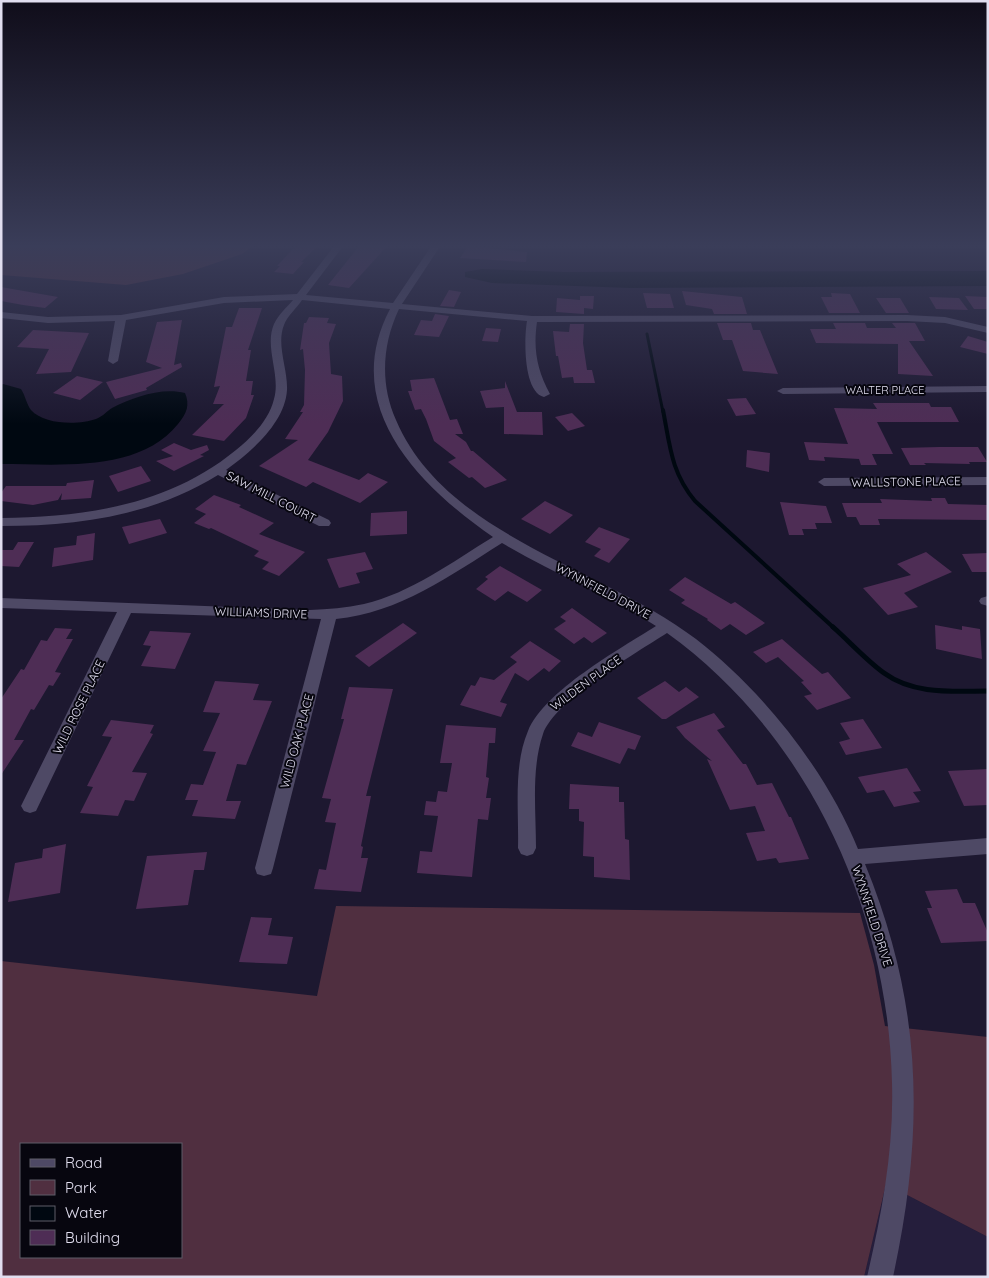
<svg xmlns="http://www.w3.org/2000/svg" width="989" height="1278" font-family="Quicksand,sans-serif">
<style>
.built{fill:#251e3c}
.green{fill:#502f40;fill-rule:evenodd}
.water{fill:#000811}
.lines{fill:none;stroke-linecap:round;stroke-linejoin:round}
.stream-far2{stroke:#000811;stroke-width:3}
.stream-far1{stroke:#000811;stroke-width:4}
.stream{stroke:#000811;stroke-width:5}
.building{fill:#4e2d55}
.street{fill:#4e4965;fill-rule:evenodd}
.labels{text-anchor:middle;stroke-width:4;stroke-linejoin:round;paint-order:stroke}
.far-street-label{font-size:11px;fill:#e1deef;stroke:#07060f}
.street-label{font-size:12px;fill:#e1deef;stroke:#07060f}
</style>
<rect width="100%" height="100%" fill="#1d1830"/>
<polygon class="built" points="886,1184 988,1237 988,1277 864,1277"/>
<g class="green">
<polygon points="1,245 254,245 242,254 183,274 126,285 1,275"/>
<path d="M336,906L860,913L874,965L885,1026L988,1037V1237L886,1184L864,1277H1V961L317,996ZM21,1144H181V1257H21Z"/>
</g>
<g class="water">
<polygon points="482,269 563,272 988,271 988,286 630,288 492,283 465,277 465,272"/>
<path d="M3,384L21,389C25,395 27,405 31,410C44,425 79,425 96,419C102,417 107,411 112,408C133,397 162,387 185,393C190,405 187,413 178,424C139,473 58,464 1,464V385Z"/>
</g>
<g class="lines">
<polyline class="stream-far2" points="647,334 663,412"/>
<path class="stream-far1" d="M663,410C670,446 671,472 695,501L834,628"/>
<path class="stream" d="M833,627C850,642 866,660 884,673C914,695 953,691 988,691"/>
</g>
<g class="building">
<polygon points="300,245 319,245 301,262 304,262 293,274 274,272 280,266 277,266 292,250"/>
<polygon points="360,245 388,245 349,288 328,285"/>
<polygon points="468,246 527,252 526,262 460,258"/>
<polygon points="1,287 58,297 45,308 23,305 1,301"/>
<polygon points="449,290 461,292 454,307 440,306"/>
<polygon points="682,291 742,297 747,314 714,314 712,309 686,305"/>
<polygon points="643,293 670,294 674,308 647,308"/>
<polygon points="831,293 850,294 860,313 829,313 821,297 832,297"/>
<polygon points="580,296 594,296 593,309 584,308 584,314 556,312 557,298 580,300"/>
<polygon points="965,296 988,297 988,309 974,309"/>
<polygon points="929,297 959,298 968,310 936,309"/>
<polygon points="876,298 900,298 909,313 886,313"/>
<polygon points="239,308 262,308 248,350 251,350 246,381 253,381 251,395 254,395 246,418 224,441 192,435 224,404 213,404 220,386 214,387 226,327 232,327"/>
<polygon points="435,314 449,316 439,337 414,335 421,320 432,321"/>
<polygon points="309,317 329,318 327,323 336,324 329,343 331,374 342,376 343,401 328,432 308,460 359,480 368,473 388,482 360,503 313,482 306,487 259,466 298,440 285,439 303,412 300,412 304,405 305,370 303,349 300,350 304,323 306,323"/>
<polygon points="182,320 174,365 181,363 182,367 146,388 147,390 115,399 106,382 162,368 146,362 157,322"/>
<polygon points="717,323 751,323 753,330 760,330 778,374 743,371 732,340 723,340"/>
<polygon points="833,323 865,323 867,328 896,328 892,323 915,323 925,341 909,341 933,376 898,374 898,344 816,343 810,329 836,329"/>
<polygon points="570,324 584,324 583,343 587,370 592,370 595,383 574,383 573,377 562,378 558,356 556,356 553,331 569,332"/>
<polygon points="486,328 501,329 498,342 482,341"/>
<polygon points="33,330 89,333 71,372 36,374 49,349 17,347"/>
<polygon points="968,336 988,342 988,354 960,347"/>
<polygon points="77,376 103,382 80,400 53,393"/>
<polygon points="434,378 450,420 457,419 463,434 455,434 466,442 471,451 473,451 507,480 485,488 472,477 469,478 448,462 456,458 434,441 426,419 421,409 415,410 408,391 412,391 410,380"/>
<polygon points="505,381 517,412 542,412 543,435 504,434 504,407 486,408 480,391 505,388"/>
<polygon points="746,398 756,414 736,416 727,399"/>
<polygon points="873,403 929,403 931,407 951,407 959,422 877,422 893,454 872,454 877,465 861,465 859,459 824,457 825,461 809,460 804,442 848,444 834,408 877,409"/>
<polygon points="572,413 585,426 568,431 555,417"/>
<polygon points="174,443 191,450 207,445 209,450 200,455 204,456 174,471 156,461 173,456 161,450"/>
<polygon points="939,447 978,447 987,462 969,462 970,464 924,463 926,465 910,465 901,448"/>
<polygon points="747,450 770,453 769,472 746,467"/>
<polygon points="141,466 151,481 118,492 109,476"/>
<polygon points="94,480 91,498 61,500 62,493 58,500 33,505 1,501 1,493 6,486 66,486 67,483"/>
<polygon points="214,495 241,505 239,507 274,523 259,534 305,552 279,576 262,569 269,562 254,556 259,551 211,528 209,529 194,523 206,514 195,509"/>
<polygon points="931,498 945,498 948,504 988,505 988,520 878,519 880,525 860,525 856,517 847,517 842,503 882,503 880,499 932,501"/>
<polygon points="545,501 573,515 550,534 521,519"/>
<polygon points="780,502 826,506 832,523 815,523 817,529 802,529 804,535 789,535"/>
<polygon points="407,511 407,534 370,536 371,513"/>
<polygon points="160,519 167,533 129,544 122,527"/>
<polygon points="599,527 630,539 609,563 594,556 601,549 585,542"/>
<polygon points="95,533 93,560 52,567 54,548 76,545 77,536"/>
<polygon points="18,542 34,542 19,567 1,566 1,550 13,550"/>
<polygon points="365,552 373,569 356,573 360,583 339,588 327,559"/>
<polygon points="926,552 952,572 904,593 918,607 888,615 863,588 911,575 897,564"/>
<polygon points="988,553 988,572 972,572 962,554"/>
<polygon points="500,566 542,590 527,602 508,591 495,601 476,589 488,579 485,577"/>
<polygon points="685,577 731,604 735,602 765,623 746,635 730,624 721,630 707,620 708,619 681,603 685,600 669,590"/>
<polygon points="572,608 607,633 592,643 584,637 574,644 554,629 566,621 560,617"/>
<polygon points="403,623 417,633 369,667 355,656"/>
<polygon points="935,625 962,630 962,626 980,629 982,659 936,649"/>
<polygon points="55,628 72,629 66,639 73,639 55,672 61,673 53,686 49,685 34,710 31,709 14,740 24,740 1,775 1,699 21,669 24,670 41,640 47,641"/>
<polygon points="150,631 191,633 175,669 141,666 151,646 143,645"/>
<polygon points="782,639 822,674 828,672 851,698 817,710 804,696 812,694 801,682 804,681 778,657 766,663 753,652"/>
<polygon points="530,641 561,661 549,672 544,668 528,681 515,673 500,702 507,704 501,717 460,705 471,685 475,686 480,677 494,680 517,662 510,657"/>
<polygon points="215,681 259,684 253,700 272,701 246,765 237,764 226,801 241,801 235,819 192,816 198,800 185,800 191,784 203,785 216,752 203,751 220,713 203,712"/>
<polygon points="665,681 679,692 686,687 699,697 666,719 662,719 637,698"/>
<polygon points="349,687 393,689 366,796 371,796 361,846 363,847 361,858 368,858 361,892 314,889 319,869 326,870 336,823 325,822 331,799 322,798 344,719 341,719"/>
<polygon points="714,713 725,727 717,730 743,764 746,764 757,785 772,783 789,817 791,817 809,859 779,863 776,858 757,861 746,833 765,831 755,806 730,810 707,759 712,761 685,738 676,727"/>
<polygon points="863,719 882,748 846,755 839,742 850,739 840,723"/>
<polygon points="111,720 154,725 150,733 153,734 132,772 147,773 134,801 125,800 118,816 80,813 93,787 87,786 112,737 102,736"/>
<polygon points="599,722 641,736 635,750 628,748 620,764 571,746 578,732 592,737"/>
<polygon points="446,725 496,728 495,743 489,743 486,777 489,778 486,798 491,798 488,820 478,819 472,877 417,873 420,851 432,852 438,816 424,815 426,801 436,802 438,791 447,792 452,763 440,763"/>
<polygon points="907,768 921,791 913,792 920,802 894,807 884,790 867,793 858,777"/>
<polygon points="988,769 988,805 964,806 948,771"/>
<polygon points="570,784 619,787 619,802 624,802 625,839 629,840 630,880 594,877 594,857 583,856 584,822 579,821 579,809 569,809"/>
<polygon points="66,844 60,893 8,902 15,863 42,858 43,849"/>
<polygon points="207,852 204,870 194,870 188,905 136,909 147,856"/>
<polygon points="957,889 963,903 975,903 988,933 988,941 941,943 927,908 932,908 925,891"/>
<polygon points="251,917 272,918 268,935 293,937 287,964 239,962"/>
</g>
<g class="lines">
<g class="street">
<path d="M335,245H344L306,295L393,303L432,245H441L402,304L532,316L907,315L945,317L988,327V333L945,323L907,321L537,322C533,349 537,370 550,394L544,397C523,392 524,338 527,321L399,309C382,345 380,384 396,420C446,537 602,567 696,639C762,690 826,770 858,849L988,838V854L865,864C923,1006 925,1128 893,1277H867C882,1213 894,1149 892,1083C888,910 809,735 667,633C636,653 555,700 543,734C531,769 536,811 536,848L533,854L527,856L521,854L518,848C519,810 513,766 528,731C544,691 620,649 656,626C607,594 552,573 502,543C451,575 399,613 336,619L273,868L271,874L264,876L257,874L255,868L321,619L131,613L36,811L30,813L24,811L21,806L117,612L1,608V598L310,610C328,609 346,608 364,604C411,593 452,562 493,537C418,485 339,406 390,309L302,300C297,308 287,316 284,325C276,345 288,369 287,390C285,423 251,452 226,470L329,520L331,523L329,526H319L218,475C152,516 77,526 1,526V518C86,517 169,505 236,450C252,437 269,420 274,399C281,375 264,347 274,324C278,315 287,307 293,300L224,303L126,320L118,361L113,364L108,361L115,321L48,323L1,318V312L48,317L121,315L224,297L297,294Z"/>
<polygon points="988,386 988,392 783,394 777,391 783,388"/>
<polygon points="988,477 988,485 824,486 818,482 824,478"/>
<polygon points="988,596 988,606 981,604 979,601 981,598"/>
</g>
</g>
<linearGradient id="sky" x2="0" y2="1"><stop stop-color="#100d1a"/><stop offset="0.58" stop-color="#3a3d59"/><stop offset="1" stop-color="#3a3d59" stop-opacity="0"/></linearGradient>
<rect width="989" height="424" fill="url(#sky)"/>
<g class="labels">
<g class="far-street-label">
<text x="885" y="394">WALTER PLACE</text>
</g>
<g class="street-label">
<text transform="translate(906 482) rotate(-1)" y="4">WALLSTONE PLACE</text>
<text transform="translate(271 497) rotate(27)" y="4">SAW MILL COURT</text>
<text transform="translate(603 591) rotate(28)" y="4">WYNNFIELD DRIVE</text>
<text transform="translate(261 613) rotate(2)" y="4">WILLIAMS DRIVE</text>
<text transform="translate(586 683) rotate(-36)" y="4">WILDEN PLACE</text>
<text transform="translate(79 707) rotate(-64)" y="4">WILD ROSE PLACE</text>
<text transform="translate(297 741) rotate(-75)" y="4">WILD OAK PLACE</text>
<text transform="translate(872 916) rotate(72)" y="4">WYNNFIELD DRIVE</text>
</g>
</g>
<rect width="989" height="1278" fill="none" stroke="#e1deef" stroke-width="5"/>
<rect x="20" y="1143" width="162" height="115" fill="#07060f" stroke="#5e5c69"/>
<rect x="30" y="1159" width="25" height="8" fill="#4e4965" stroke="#5e5c69"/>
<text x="65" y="1168" font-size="15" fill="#e1deef">Road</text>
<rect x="30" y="1180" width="25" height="15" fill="#502f40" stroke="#5e5c69"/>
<text x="65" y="1193" font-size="15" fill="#e1deef">Park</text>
<rect x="30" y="1206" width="25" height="15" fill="#000811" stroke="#5e5c69"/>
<text x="65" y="1218" font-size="15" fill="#e1deef">Water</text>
<rect x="30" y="1230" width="25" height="15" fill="#4e2d55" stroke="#5e5c69"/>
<text x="65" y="1243" font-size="15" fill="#e1deef">Building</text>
</svg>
